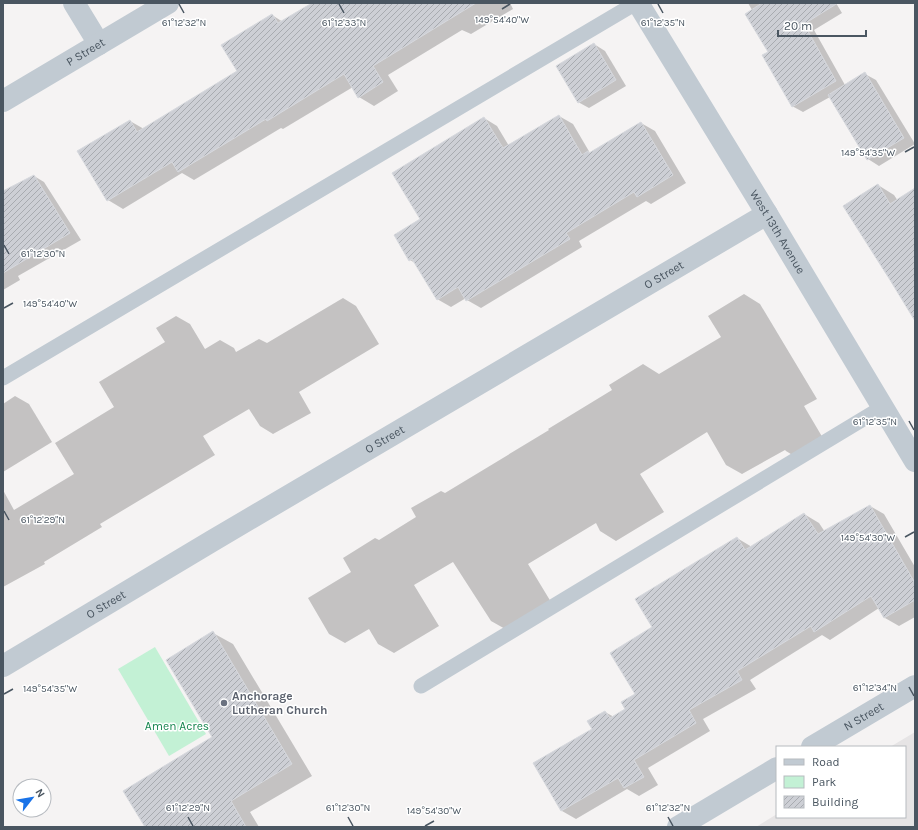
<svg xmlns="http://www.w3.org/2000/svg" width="918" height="830" font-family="Karla,sans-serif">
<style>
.education{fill:#e6e4e5}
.green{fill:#c3f1d5}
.shadow{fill:#0003}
.building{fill:url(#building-hatch);stroke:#d7d9de}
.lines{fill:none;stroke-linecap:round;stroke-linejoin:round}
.lane{stroke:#c1cad2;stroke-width:15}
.street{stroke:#c1cad2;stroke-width:22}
.ticks{fill:none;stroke:#4a5661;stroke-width:1.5}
.worship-dot{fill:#6b7280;stroke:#fff;stroke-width:1.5}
.labels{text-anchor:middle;stroke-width:3;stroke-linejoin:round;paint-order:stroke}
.street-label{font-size:12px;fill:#4a5661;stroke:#fff}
.worship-label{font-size:12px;font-weight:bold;fill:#5b616d;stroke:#fff;text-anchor:start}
.park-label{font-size:12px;fill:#17864f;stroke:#fff}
.ticks-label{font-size:10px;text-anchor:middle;fill:#4a5661;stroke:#fff;stroke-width:3;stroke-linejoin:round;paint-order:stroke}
</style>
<defs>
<pattern id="building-hatch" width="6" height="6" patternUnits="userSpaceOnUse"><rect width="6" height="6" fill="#cdcfd5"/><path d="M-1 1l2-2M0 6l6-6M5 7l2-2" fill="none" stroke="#a8abb0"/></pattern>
</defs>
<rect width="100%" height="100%" fill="#f5f3f3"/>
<polygon class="education" points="915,732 915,827 756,827 777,814 777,817 905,817 905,747 890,747"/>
<polygon class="green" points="155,647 206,734 169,756 118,669"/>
<g class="shadow">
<polygon points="314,3 510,3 513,9 471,34 462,30 388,75 398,91 374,106 359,97 353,87 283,129 281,128 194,180 182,173 123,209 108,200 130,121 144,129 238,72 272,15 283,22"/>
<polygon points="748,3 836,3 842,13 814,30 845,85 865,74 876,80 915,144 879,166 868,159 830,97 803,112 792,106 752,10"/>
<polygon points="594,44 605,51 626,86 589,108 578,102"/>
<polygon points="559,116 573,124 590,153 641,123 655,131 686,183 651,204 646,201 579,241 582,247 481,308 467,300 466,298 451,307 437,299 415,263 410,260 421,219 484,118 497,126 509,146"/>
<polygon points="34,176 44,182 81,240 18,276 20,280 3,290 3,192"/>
<polygon points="878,185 894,195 898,201 915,194 915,319"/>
<polygon points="744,294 760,304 817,399 804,406 827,445 802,461 786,451 785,450 742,474 726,465 707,432 640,474 664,512 616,541 600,531 596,523 528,564 551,602 507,630 491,621 453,562 414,585 439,626 394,653 378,644 369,629 345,643 329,634 308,598 351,572 343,558 375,538 379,540 416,517 411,508 441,491 445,493 549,430 548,429 612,390 609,385 643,364 659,374 721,337 708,316"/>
<polygon points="343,298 356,306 379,344 299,392 311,413 273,434 260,426 249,409 203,436 215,455 100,524 102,527 44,562 45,564 3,587 3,490 14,510 74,474 55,443 114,407 99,382 165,342 156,328 176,316 190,324 205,349 220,340 234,348 236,352 259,339 267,343"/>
<polygon points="15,396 29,404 52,442 3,472 3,404"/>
<polygon points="870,506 884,514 915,567 915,617 899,626 885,618 879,608 830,640 822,635 750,680 756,689 703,719 710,731 648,768 658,785 639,796 627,789 576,819 562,811 534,764 593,729 605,712 614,717 627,709 636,695 654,628 737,538 752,547 804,514 819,523 825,532"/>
<polygon points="213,633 233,644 312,776 250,812 259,827 146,827 214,738"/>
</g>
<g class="building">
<polygon points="312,3 476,3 373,66 383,82 358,98 344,74 267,121 266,119 178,172 172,162 107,201 77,151 130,120 137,132 237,71 221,45 272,14 278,23"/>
<polygon points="762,3 838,3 804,24 836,81 792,107 762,55 768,52 745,14"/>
<polygon points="594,43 616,80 578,103 556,66"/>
<polygon points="865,72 904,138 867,160 828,95"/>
<polygon points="559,115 582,155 588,151 589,153 641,122 673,175 637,197 634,192 566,233 570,239 466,301 458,287 437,300 412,259 409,261 394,235 420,219 392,173 484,117 503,148"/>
<polygon points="34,175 70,233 3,273 3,191"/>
<polygon points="878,184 890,204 915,188 915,321 890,280 843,206"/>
<polygon points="870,505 915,583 915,600 884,618 871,596 814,632 811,626 737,671 742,680 689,710 696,723 634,760 644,777 624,788 618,778 561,811 533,763 592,729 587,721 605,711 610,718 625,709 621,702 635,694 610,653 652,627 635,599 737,537 745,550 804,513 818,534"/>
<polygon points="213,631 292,764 231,801 246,827 145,827 123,791 212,737 166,660"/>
</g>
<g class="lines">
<g class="lane">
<polyline points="3,378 636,3"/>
<polyline points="421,686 883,407"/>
</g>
<g class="street">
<polyline points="74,3 99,44"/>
<path id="s1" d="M638,3L767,214L915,461"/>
<path id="s2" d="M3,101L168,3"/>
<path id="s3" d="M3,666L212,541L767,214"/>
<path id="s4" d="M812,747L915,686"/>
<polyline points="678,827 777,768"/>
</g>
</g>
<path class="ticks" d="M179,4L184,13M339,4L344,13M658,4L663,13M502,9L510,4M905,152L914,147M4,245L9,254M4,308L13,303M909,421L914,430M4,511L9,520M905,537L914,532M909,687L914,696M4,694L13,689M188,817L193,826M348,817L353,826M668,817L673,826M425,826L434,821"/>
<circle class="worship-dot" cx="224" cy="703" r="4"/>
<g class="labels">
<g class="street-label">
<text dy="4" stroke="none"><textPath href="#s2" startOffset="96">P Street</textPath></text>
<text dy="4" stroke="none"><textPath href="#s1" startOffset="268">West 13th Avenue</textPath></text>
<text dy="4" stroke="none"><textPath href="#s3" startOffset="768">O Street</textPath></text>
<text dy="4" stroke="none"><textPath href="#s3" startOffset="444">O Street</textPath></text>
<text dy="4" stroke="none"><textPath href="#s3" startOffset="120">O Street</textPath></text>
<text dy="4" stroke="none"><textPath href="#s4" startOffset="60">N Street</textPath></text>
</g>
<g class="worship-label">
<text x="232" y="700">Anchorage<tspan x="232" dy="14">Lutheran Church</tspan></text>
</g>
<g class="park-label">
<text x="177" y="730">Amen Acres</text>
</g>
</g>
<g class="ticks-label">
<text x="502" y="23">149°54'40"W</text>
<text x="663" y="26">61°12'35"N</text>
<text x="184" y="26">61°12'32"N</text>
<text x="344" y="26">61°12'33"N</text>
<text x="868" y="156">149°54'35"W</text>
<text x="43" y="257">61°12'30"N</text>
<text x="50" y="307">149°54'40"W</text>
<text x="875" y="425">61°12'35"N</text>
<text x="43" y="523">61°12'29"N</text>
<text x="868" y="541">149°54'30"W</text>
<text x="875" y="691">61°12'34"N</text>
<text x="50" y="692">149°54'35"W</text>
<text x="188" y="811">61°12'29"N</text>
<text x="348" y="811">61°12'30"N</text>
<text x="668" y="811">61°12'32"N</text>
<text x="434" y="814">149°54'30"W</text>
</g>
<rect width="918" height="830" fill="none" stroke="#4a5661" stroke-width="8"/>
<rect x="776" y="746" width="130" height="72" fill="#ffffff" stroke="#b7bbc0"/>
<rect x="784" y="759" width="20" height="6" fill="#c1cad2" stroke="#b7bbc0"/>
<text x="812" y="766" font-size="12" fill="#4a5661">Road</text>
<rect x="784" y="776" width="20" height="12" fill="#c3f1d5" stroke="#b7bbc0"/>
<text x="812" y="786" font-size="12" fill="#4a5661">Park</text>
<rect x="784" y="796" width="20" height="12" fill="url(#building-hatch)" stroke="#b7bbc0"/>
<text x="812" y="806" font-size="12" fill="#4a5661">Building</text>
<g transform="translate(32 798) rotate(59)"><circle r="19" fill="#ffffff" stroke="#b7bbc0"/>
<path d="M0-3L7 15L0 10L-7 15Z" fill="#1a73e8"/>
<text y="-6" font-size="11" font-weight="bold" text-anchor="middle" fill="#4a5661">N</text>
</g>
<path d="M778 30v6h88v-6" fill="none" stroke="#4a5661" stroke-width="2"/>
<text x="784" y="30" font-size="12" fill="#4a5661" stroke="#ffffff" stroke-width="3" paint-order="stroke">20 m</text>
</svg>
